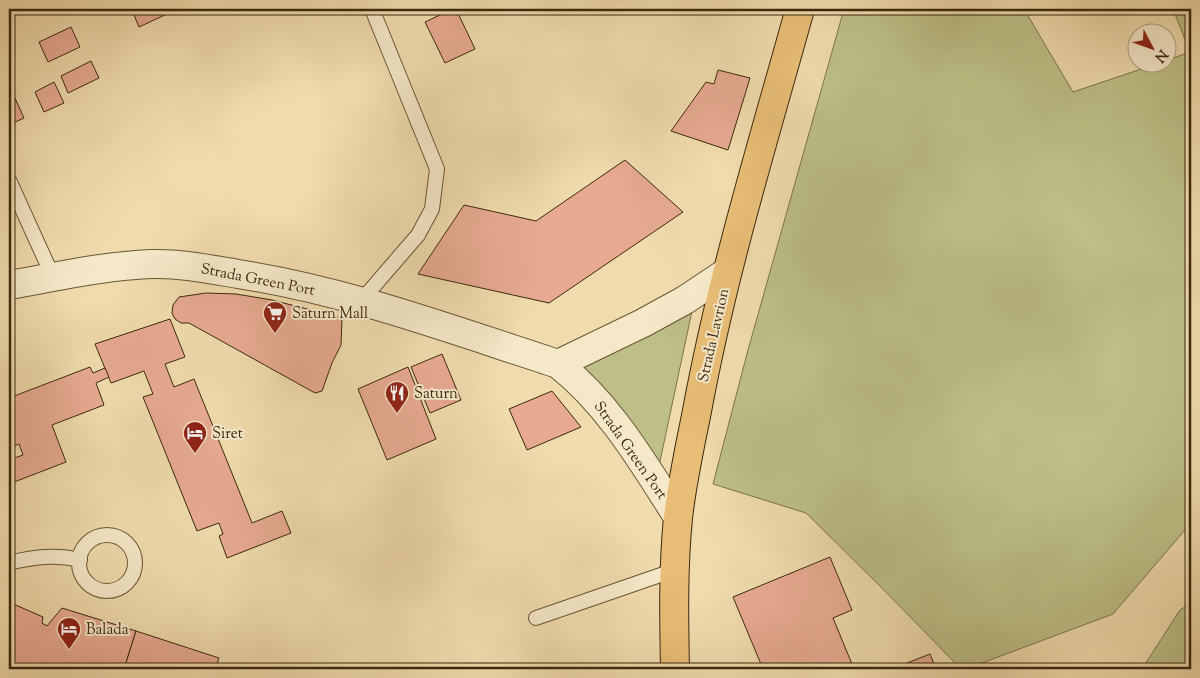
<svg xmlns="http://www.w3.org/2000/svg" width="1200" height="678" font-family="'Sorts Mill Goudy',serif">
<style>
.green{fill:#bdbf87;stroke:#7c744b}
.building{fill:#e7aa91;stroke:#3b280f}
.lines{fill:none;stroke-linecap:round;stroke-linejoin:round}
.service-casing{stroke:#685536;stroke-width:16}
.tertiary-casing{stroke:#685536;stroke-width:30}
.primary-casing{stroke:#3b280f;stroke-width:30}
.service{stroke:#f5e8c9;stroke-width:14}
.tertiary{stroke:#f5e8c9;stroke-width:28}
.primary{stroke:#e8be76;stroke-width:28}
.labels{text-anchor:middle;stroke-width:4;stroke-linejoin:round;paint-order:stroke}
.street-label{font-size:15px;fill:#3b280f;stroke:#f5e8c9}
.poi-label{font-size:15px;fill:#3b280f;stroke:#f5e8c9;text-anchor:start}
</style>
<rect width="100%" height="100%" fill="#f0dbac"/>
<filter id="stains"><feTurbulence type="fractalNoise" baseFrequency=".004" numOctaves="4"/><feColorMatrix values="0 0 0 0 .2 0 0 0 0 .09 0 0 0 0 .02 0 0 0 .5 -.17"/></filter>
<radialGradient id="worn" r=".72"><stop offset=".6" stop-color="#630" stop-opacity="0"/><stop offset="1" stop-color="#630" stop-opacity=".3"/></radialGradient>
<g class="green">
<polygon points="844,9 1024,9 1073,92 1159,63 1168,62 1168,60 1190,52 1173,9 1191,9 1191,523 1113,614 966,669 961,669 877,583 806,513 713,484 748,350"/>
<polygon points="692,311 659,466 583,368"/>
<polygon points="1191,603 1191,669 1142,669 1180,610"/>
</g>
<g class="building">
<polygon points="134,9 167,9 169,13 139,27 132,10"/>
<polygon points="453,9 456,9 475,49 445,63 425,22"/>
<polygon points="71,27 80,47 48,62 39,42"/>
<polygon points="91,61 99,78 68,93 61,76"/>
<polygon points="718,70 750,78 728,150 671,131 706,82 714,84"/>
<polygon points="54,82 64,103 44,112 35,92"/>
<polygon points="14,96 24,118 9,125 9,99"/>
<polygon points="625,160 683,212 549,303 418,274 464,205 536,221"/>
<polygon points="206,293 236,294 272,300 342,318 341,345 332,363 322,391 315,393 189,323 181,323 175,319 172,313 173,305 179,297"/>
<polygon points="170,319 185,357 165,364 174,387 194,379 252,523 282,511 291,533 227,558 219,536 223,534 219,523 197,531 143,397 153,394 144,371 111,383 95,344"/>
<polygon points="442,354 461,400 430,413 411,367"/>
<polygon points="90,367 93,373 105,368 109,377 96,383 104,405 52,425 66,462 9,484 9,460 23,455 19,444 9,448 9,398"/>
<polygon points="408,367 436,439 387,460 358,389"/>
<polygon points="552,391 581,427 527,450 509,409"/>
<polygon points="830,557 852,610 833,618 854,669 763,669 733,597"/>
<polygon points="9,602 43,617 42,623 47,626 62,608 136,631 124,669 9,669"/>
<polygon points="136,631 219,658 215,669 124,669"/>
<polygon points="930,654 936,669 892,669"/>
</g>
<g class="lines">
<g class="service-casing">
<g id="service">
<polyline points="9,180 53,277"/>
<polyline points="361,301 418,235 432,209 437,169 372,9"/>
<circle cx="107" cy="563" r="28"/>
<path d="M9,563C33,557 55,554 80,560"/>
<polyline points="536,618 675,570"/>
</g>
</g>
<g class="tertiary-casing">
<g id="tertiary">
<path d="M9,285C56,277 103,266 151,264C180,263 209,269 238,274C348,291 453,330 558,364C610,405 643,463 678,517"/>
<polyline points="558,364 643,323 685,300 727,272"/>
</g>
</g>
<g class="primary-casing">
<path id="primary" d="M675,669C674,619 673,568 678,518C682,482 690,446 697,411C722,275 763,142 800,9"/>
</g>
<use href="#service" class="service"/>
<use href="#tertiary" class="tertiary"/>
<use href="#primary" class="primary"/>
</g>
<defs>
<g id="supermarket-pin" transform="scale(1.25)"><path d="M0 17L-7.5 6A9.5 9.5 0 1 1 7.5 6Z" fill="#8f2418" stroke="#f5e8c9"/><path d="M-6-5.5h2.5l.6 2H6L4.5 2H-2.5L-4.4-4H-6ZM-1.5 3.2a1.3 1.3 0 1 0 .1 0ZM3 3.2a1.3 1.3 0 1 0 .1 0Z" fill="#fff"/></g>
<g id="restaurant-pin" transform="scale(1.25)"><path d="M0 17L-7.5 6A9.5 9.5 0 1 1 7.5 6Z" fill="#8f2418" stroke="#f5e8c9"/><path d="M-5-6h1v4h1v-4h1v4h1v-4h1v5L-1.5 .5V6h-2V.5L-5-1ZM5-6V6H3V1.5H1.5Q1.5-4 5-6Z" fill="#fff"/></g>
<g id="hotel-pin" transform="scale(1.25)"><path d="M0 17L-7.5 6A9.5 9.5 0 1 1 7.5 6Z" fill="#8f2418" stroke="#f5e8c9"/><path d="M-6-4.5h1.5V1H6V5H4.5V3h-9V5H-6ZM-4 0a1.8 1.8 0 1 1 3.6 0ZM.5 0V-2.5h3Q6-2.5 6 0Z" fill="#fff"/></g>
</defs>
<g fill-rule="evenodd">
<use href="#supermarket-pin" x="275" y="313"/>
<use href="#restaurant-pin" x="397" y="393"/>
<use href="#hotel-pin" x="195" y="433"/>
<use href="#hotel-pin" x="69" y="629"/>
</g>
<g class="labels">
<g class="street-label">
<text transform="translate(258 279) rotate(11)" y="5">Strada Green Port</text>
<text transform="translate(713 335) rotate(-77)" y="5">Strada Lavrion</text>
<text transform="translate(631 450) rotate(55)" y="5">Strada Green Port</text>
</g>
<g class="poi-label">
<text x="292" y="318">Saturn Mall</text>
<text x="414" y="398">Saturn</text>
<text x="212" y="438">Siret</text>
<text x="86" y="634">Balada</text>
</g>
</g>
<rect width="1200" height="678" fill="none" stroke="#f0dbac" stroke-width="30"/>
<rect x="10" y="10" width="1180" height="658" fill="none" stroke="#3b280f" stroke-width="2.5"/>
<rect x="15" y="15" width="1170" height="648" fill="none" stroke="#3b280f"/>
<g transform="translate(1152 48) rotate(131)"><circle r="24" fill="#f5e8c9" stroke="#ab9b7f"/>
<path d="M0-4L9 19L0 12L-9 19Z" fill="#8f2418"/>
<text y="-8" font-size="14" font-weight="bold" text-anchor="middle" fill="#3b280f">N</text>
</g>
<rect width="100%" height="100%" filter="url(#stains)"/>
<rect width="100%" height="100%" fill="url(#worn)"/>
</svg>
